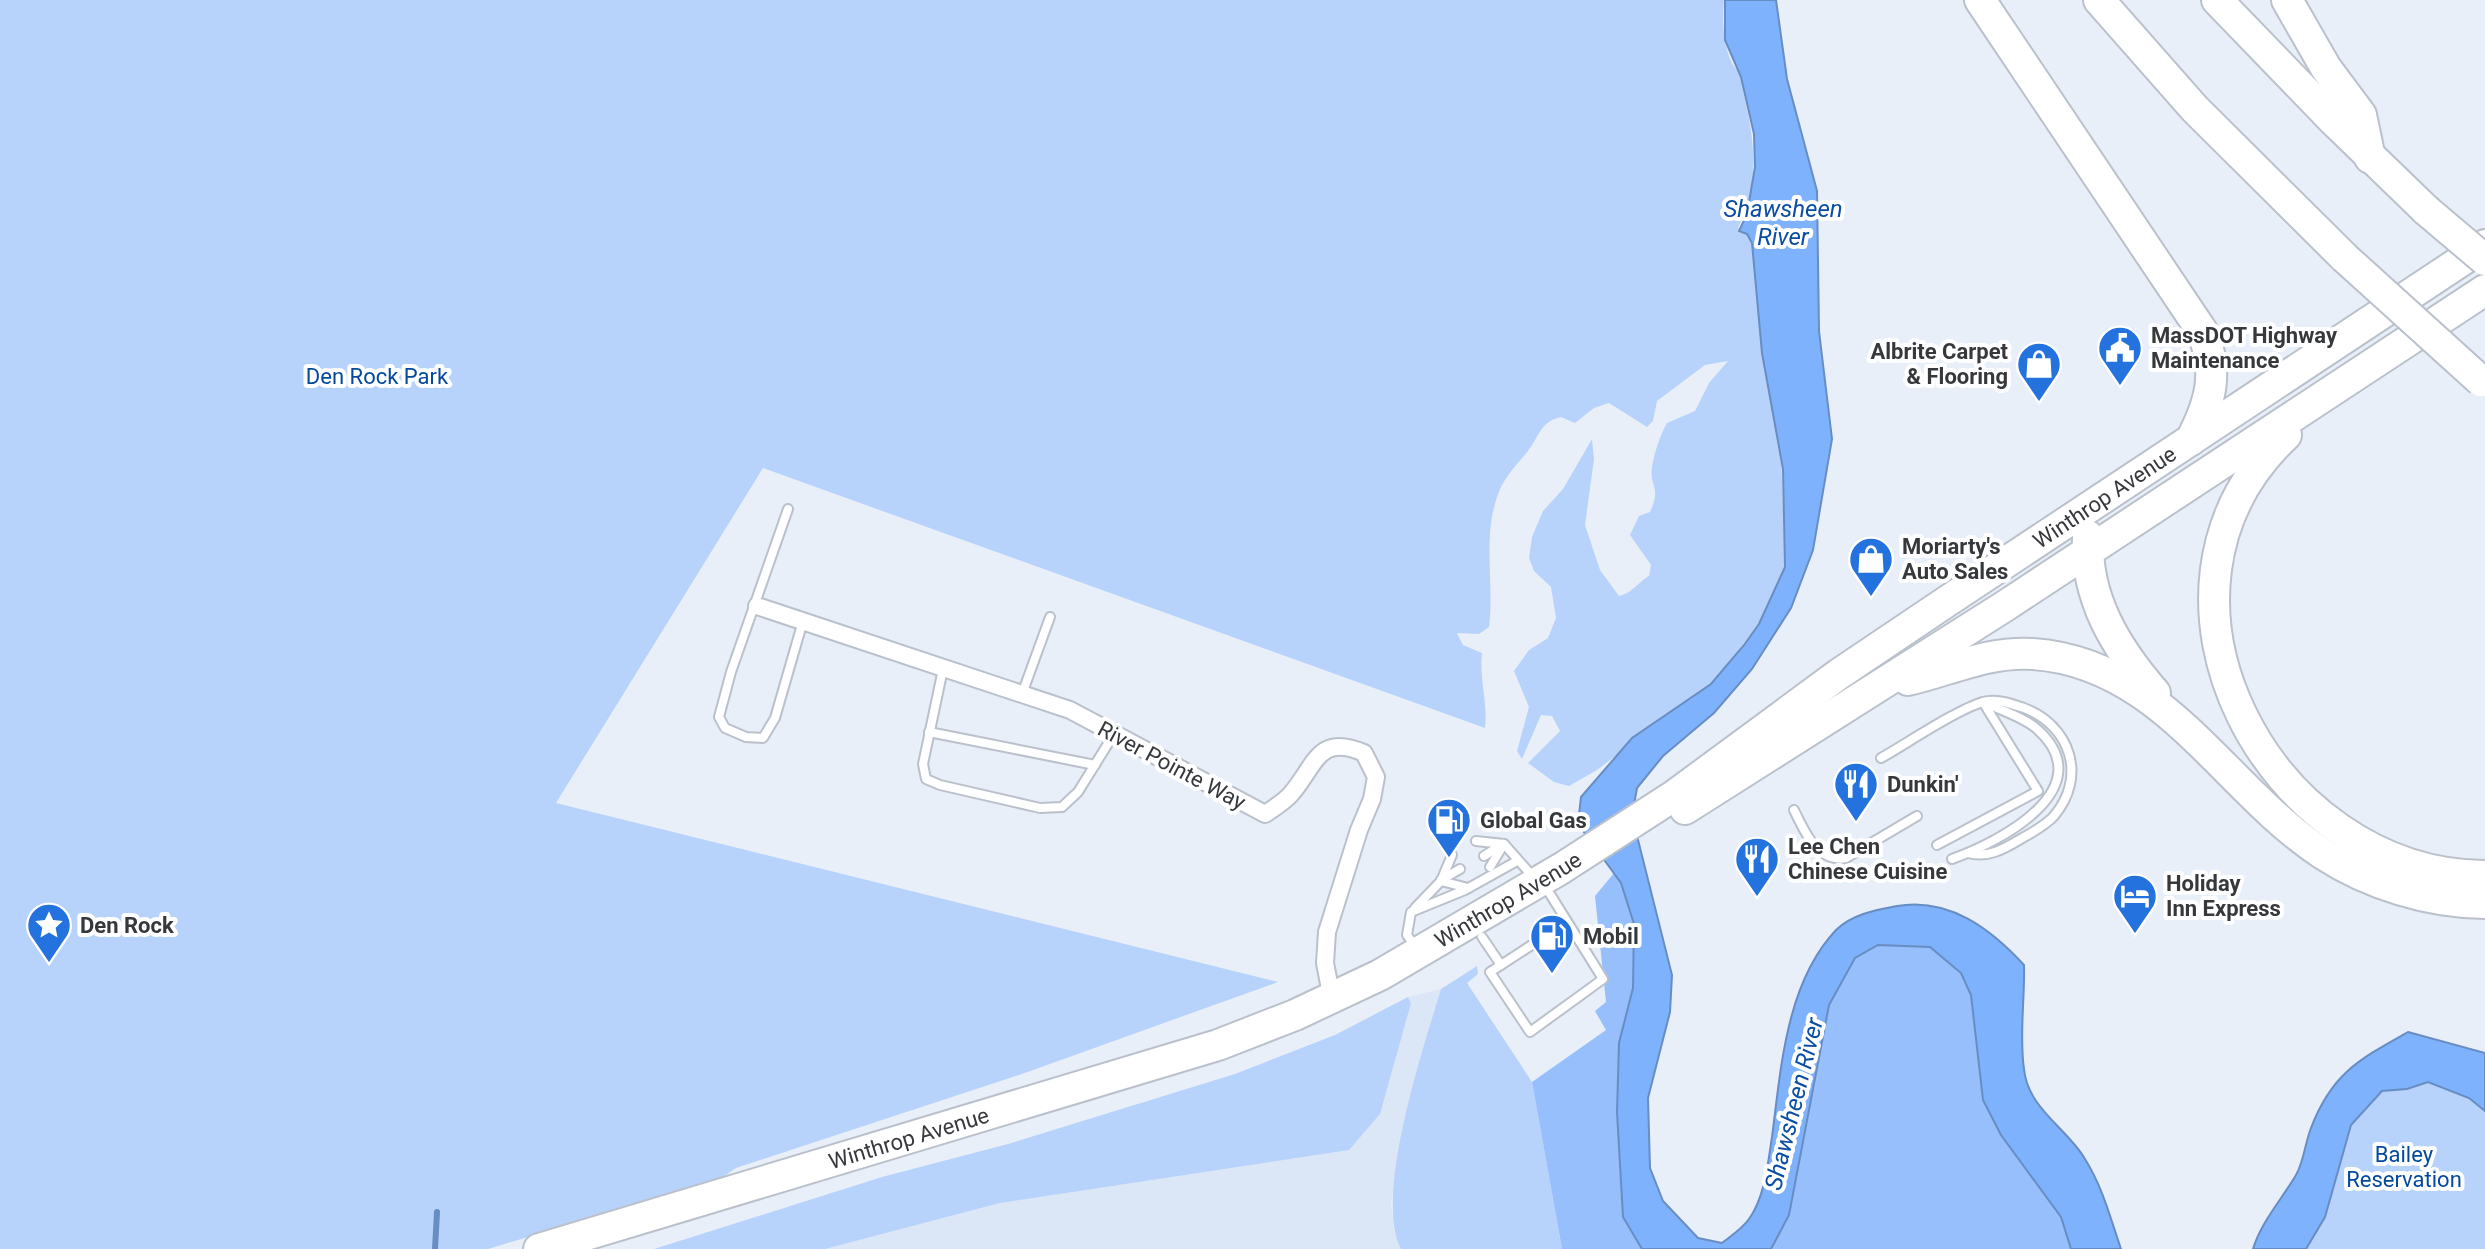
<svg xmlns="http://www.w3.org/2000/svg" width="2485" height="1249" font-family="Roboto,sans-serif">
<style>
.built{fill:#dbe6f7}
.green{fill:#b7d3fb}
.forest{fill:#96bffb}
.water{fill:#7eb2fc;stroke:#688dc2;stroke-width:2}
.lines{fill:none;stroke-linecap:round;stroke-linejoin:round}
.stream{stroke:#688dc2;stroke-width:6}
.lane-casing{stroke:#bac1cb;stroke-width:12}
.street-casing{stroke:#bac1cb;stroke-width:20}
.highway-casing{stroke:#bac1cb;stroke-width:34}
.lane{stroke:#fff;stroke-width:8}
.street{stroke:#fff;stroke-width:16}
.highway{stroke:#fff;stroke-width:30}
.highway-bridge-casing{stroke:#bac1cb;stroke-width:34;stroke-linecap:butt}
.highway-bridge{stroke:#fff;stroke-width:30}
.labels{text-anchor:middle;stroke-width:8;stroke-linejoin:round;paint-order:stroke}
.poi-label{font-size:22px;font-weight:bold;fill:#36383c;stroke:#fff;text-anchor:start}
.park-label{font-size:22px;fill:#03499e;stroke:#fff}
.street-label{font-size:22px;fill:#36383c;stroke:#fff}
.water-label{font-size:24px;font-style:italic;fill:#0a4ea3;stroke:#fff}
</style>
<rect width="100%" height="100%" fill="#e8eff9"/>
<polygon class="built" points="1441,989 1421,1057 1391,1202 1394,1231 1401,1249 825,1249 1000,1203 1411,1003 1408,997"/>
<g class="green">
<path d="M0,0H1724C1722,21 1723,42 1731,61C1733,67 1739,71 1741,77C1743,82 1742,90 1744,95C1755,142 1760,185 1738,228L1749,236L1752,243L1762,353L1781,451L1785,567L1759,624L1711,684L1597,770L1569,786L1554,782L1528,763L1560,731L1552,716L1541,715L1522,759L1517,751L1529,707L1514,671L1529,650L1548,638L1556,618L1551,587L1534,571L1529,558L1532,537L1543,511L1563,489L1592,439L1594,459L1585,525L1600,570L1619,596C1631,594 1638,582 1649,576L1651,565L1630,535L1639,516L1650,512C1662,485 1649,488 1652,467C1654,454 1660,435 1667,423L1695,411L1709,383L1728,361L1705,365L1657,401L1653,421L1647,427L1609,403L1594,408L1575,423L1561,417C1540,422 1540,435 1528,451C1519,462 1509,472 1502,485C1480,530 1495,579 1489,627L1479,634L1457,633L1463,645L1482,653C1479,679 1488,701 1485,728L763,468L556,803L1278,982L1022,1074L736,1168L720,1179L488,1249H0Z"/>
<path d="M1477,966L1478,974L1467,983L1532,1082L1562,1249H1401C1373,1197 1424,1046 1441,989Z"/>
<polygon points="1408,997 1411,1003 1380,1114 1349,1150 1000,1203 825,1249 654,1249 882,1177 1008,1144 1235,1074 1335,1035"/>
<polygon points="2396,1065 2485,1081 2485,1249 2282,1249 2345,1096"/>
</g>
<g class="forest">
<polygon points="1614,873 1621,883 1634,924 1633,988 1619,1043 1617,1112 1623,1217 1642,1249 1562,1249 1532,1082 1606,1030 1595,1011 1606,1002 1595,896"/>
<polygon points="1878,945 1930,947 1961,973 1971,995 1983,1100 2061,1217 2071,1249 1771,1249 1789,1215 1829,1005 1855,958"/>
</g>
<g class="water">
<path d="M1725,0H1776L1787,79L1817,191L1819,331L1832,439L1813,550L1791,608L1752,669L1714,713L1663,756L1637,788L1632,816L1672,975L1670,1012L1648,1098L1650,1168L1663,1201L1698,1238L1722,1243C1731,1236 1743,1228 1749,1219C1765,1197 1768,1162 1772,1137C1781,1068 1786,983 1836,930C1852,914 1876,910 1897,906C1949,897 1991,929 2024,965C2025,999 2019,1036 2024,1069C2028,1109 2067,1128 2085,1159C2103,1188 2110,1217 2121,1249H2071L2061,1217L2001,1135L1983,1100L1971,995L1961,973L1930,947L1878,945L1855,958L1829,1005L1789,1215L1771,1249H1642L1623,1217L1617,1112L1619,1043L1633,988L1634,924L1621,883L1578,824L1581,797L1632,738L1711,684L1744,645L1759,624L1785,567L1783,469L1762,353L1752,243L1747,234L1739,231L1747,214L1755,167L1754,134L1741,77L1725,40Z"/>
<path d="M2408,1032L2485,1053V1111L2469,1098L2428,1082L2407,1089L2382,1091L2351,1125L2325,1217L2306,1249H2253C2261,1222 2282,1199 2296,1175C2304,1161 2305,1143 2311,1128C2332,1073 2360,1059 2408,1032Z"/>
</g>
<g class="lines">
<polyline class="stream" points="435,1249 437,1212"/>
<g class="lane-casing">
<g id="lane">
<polyline points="788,509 731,672 719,717 725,728 746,737 763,738 775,718 803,621"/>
<polyline points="943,669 923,764 926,779 940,785 1040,808 1062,807 1078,792 1114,734"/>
<polyline points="1022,694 1050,617"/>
<polyline points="929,732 1095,765"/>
<path d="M1881,758C1906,744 1958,709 1983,702C1996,698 2012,704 2024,708C2071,726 2087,777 2054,816C2045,826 2031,833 2019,840C2002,850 1988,858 1968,853"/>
<path d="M1794,810C1805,833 1818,863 1846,858L1917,816"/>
<polyline points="1476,841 1504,844 1535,879"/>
<polyline points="1937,845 2038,791 1983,702"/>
<polyline points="1484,856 1503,844"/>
<path d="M1952,859C2000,842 2103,788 2037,729C2025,718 2003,711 1988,704"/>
<polyline points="1490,867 1504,844"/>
<polyline points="1441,880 1460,869"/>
<polyline points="1441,881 1452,855"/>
<polyline points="1415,908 1441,881 1468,888"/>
<polyline points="1482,937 1501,965 1490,972 1530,1032 1603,979 1550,894"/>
<polyline points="1415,946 1407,935 1411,912 1465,890 1517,861"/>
<polyline points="1501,965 1567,922"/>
</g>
</g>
<g class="street-casing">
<path id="street" d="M757,606L1070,710L1265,814C1274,808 1284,802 1291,794C1316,765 1318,733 1364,753L1376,777L1372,799L1359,830L1327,932L1325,963L1332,999"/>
</g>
<g class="highway-casing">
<g id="highway">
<path d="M1980,0L2202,331C2219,372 2211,402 2191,440"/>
<polyline points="2099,0 2195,109 2345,258"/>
<polyline points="2217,0 2333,120 2426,210"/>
<polyline points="2287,0 2326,68 2361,115 2370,158"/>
<path d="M2286,435C2118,593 2269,875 2485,876"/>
<path d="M2088,536C2085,598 2116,648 2155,693"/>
<path d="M1908,680C1951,670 1988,651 2033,654C2164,663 2224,789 2323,854C2369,884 2430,903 2485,903"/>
<polyline points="1685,809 2005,606 2485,290"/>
<path id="s1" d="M539,1249L1218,1045L1295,1015L1380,975L1562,868L1675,795L1839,674L1946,602L2485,245"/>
</g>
</g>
<use href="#lane" class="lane"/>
<use href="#street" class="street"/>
<use href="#highway" class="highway"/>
<g class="highway-bridge-casing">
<g id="highway-bridge">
<polyline points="2426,210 2485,260"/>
<polyline points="2345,258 2481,381"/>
</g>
</g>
<use href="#highway-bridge" class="highway-bridge"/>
</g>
<defs>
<g id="civic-pin" transform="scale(2.3)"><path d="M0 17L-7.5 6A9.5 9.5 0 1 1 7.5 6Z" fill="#2372dd" stroke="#fff"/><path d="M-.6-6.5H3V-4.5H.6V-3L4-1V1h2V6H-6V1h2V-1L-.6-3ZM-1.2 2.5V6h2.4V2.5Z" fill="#fff"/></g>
<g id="shop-pin" transform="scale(2.3)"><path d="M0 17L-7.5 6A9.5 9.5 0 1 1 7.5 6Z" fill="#2372dd" stroke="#fff"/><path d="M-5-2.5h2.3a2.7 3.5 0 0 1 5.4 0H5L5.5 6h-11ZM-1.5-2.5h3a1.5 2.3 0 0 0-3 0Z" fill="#fff"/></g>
<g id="restaurant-pin" transform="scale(2.3)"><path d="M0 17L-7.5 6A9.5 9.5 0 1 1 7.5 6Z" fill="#2372dd" stroke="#fff"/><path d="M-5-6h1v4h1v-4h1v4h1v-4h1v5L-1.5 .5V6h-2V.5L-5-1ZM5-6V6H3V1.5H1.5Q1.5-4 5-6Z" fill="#fff"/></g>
<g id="fuel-pin" transform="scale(2.3)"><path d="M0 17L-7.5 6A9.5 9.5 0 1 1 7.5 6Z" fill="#2372dd" stroke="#fff"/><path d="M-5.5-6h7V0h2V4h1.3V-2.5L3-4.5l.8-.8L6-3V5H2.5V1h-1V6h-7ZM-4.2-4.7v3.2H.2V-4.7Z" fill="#fff"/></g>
<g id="hotel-pin" transform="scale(2.3)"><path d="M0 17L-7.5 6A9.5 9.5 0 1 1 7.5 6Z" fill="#2372dd" stroke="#fff"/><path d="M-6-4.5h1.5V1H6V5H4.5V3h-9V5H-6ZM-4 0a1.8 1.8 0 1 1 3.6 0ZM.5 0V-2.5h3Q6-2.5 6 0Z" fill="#fff"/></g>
<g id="sight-pin" transform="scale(2.3)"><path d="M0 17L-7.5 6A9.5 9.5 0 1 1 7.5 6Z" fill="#2372dd" stroke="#fff"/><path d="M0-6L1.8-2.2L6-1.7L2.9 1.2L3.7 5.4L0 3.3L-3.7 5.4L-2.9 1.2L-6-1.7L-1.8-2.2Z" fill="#fff"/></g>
</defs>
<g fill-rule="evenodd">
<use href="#civic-pin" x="2120" y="348"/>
<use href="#shop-pin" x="2039" y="364"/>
<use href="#shop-pin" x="1871" y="559"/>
<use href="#restaurant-pin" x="1856" y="784"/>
<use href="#fuel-pin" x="1449" y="820"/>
<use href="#restaurant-pin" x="1757" y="859"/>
<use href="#hotel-pin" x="2135" y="896"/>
<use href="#sight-pin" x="49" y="925"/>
<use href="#fuel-pin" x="1552" y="936"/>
</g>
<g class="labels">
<g class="poi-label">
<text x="2151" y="343">MassDOT Highway<tspan x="2151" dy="25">Maintenance</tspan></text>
<text x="2008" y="359" text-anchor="end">Albrite Carpet<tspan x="2008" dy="25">&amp; Flooring</tspan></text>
<text x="1902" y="554">Moriarty's<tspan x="1902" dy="25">Auto Sales</tspan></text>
<text x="1887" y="792">Dunkin'</text>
<text x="1480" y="828">Global Gas</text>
<text x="1788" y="854">Lee Chen<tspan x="1788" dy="25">Chinese Cuisine</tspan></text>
<text x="2166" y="891">Holiday<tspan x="2166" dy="25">Inn Express</tspan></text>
<text x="80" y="933">Den Rock</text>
<text x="1583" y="944">Mobil</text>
</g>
<g class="park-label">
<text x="377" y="384">Den Rock Park</text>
<text x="2404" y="1162">Bailey<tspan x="2404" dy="25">Reservation</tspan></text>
</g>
<g class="street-label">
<text dy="8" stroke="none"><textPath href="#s1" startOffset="1754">Winthrop Avenue</textPath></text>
<text transform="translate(1172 765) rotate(28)" y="8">River Pointe Way</text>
<text dy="8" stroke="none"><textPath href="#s1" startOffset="1034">Winthrop Avenue</textPath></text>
<text dy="8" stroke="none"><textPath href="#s1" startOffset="386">Winthrop Avenue</textPath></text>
</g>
<g class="water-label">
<text x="1783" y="217">Shawsheen<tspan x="1783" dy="28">River</tspan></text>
<text transform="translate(1794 1104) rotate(-76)" y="8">Shawsheen River</text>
</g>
</g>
</svg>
